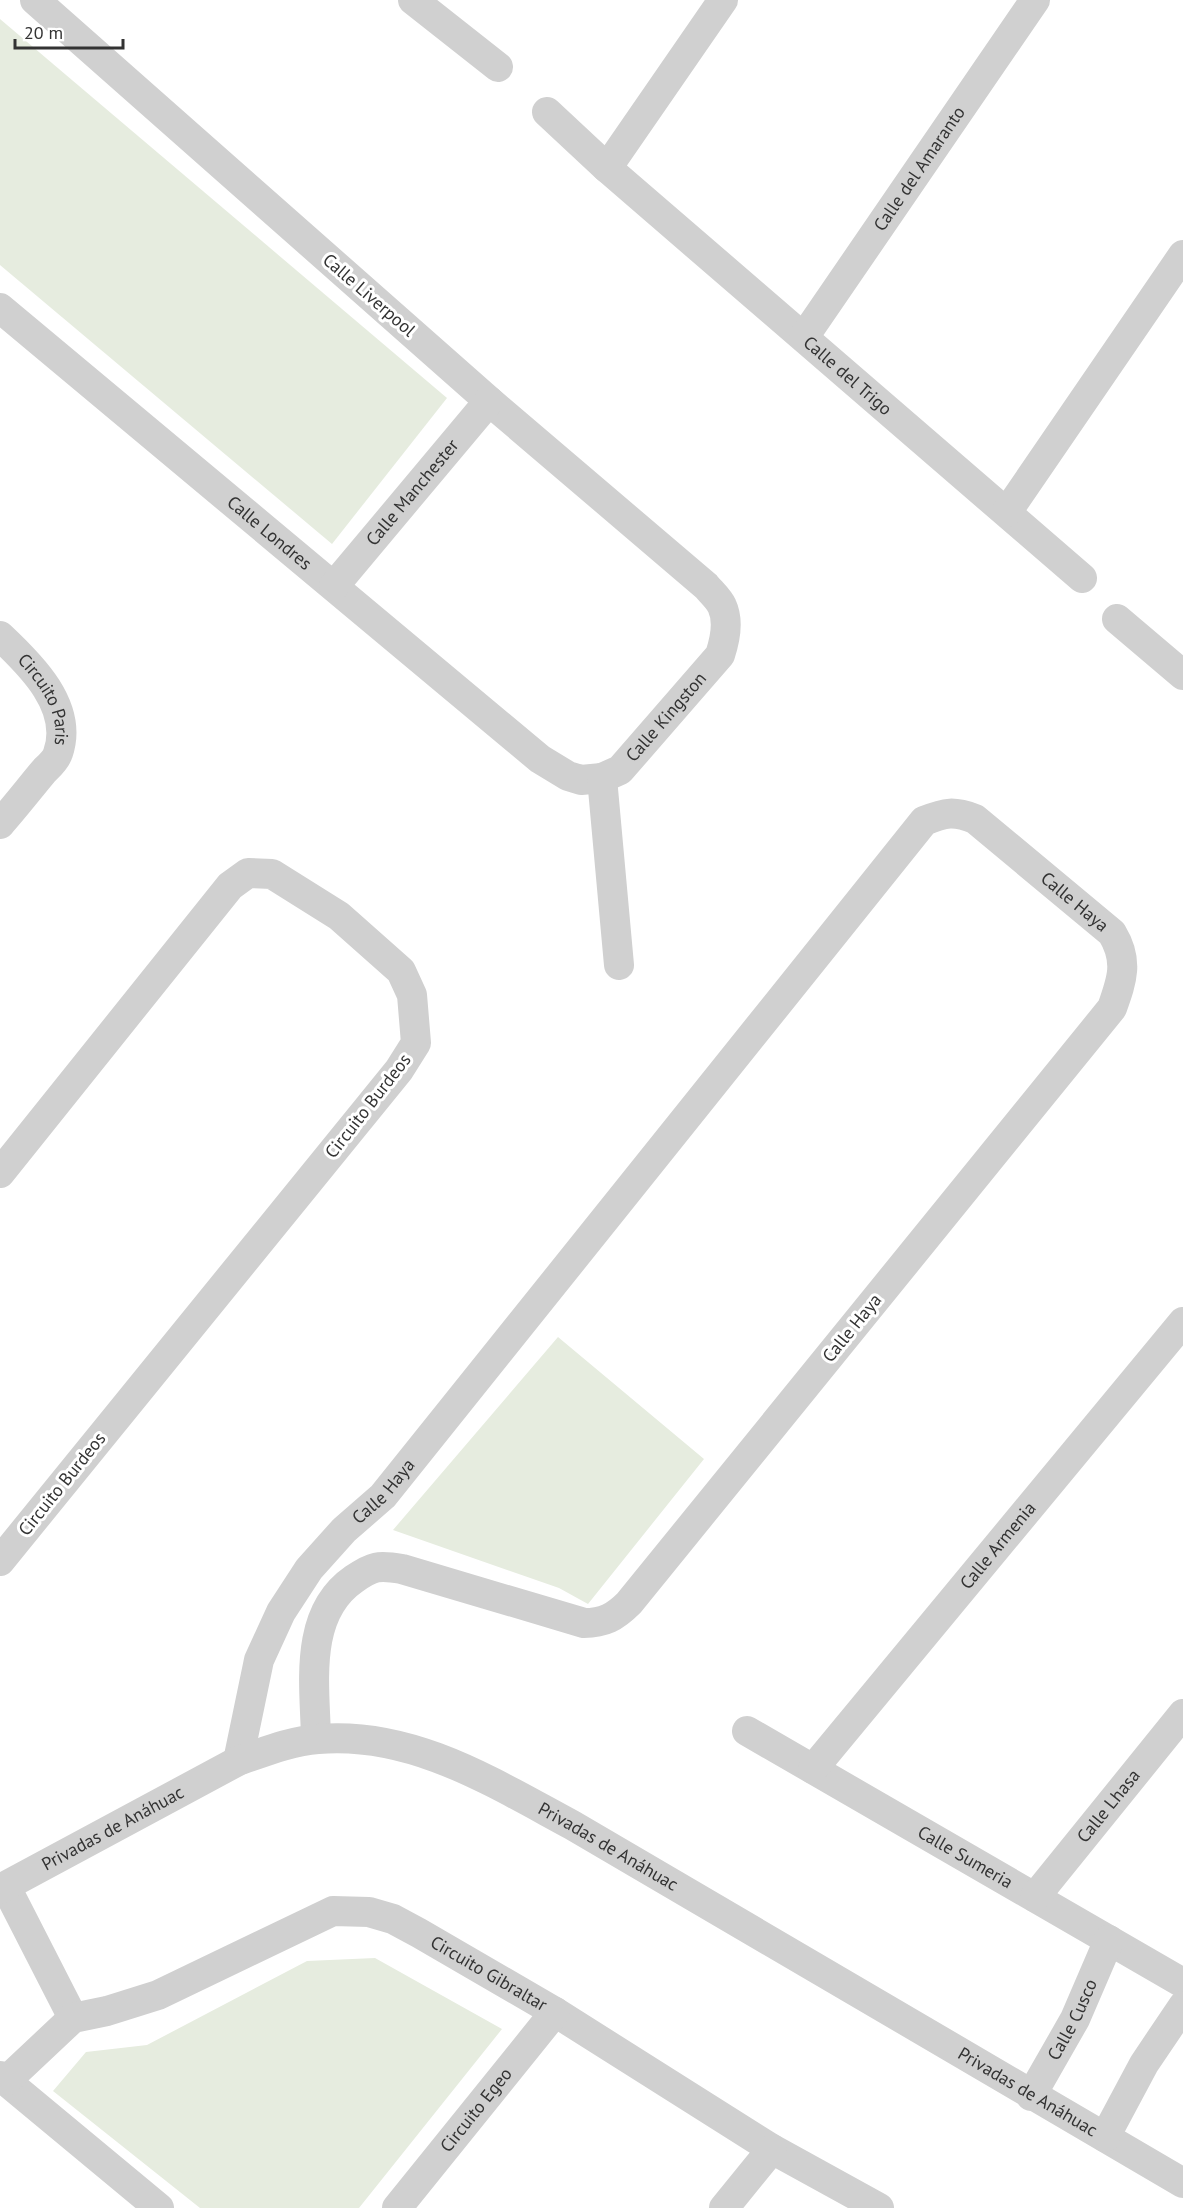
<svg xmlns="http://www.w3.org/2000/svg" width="1183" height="2208" font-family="'PT Sans',sans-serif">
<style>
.green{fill:#e6ecdf}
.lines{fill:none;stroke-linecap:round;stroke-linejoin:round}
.minor{stroke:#d0d0d0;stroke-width:30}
.labels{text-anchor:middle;stroke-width:6;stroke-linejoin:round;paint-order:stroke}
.street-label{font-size:18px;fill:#333;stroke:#fff}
</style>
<rect width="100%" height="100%" fill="#fff"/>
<g class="green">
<polygon points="0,19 447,398 332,544 0,265"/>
<polygon points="558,1337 704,1459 588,1604 559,1588 393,1530"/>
<polygon points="375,1958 502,2029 359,2208 200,2208 53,2091 86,2052 147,2045 307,1961"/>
</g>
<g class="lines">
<g class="minor">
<polyline points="413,0 498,67"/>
<path id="s1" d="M723,0L607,168L1082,578"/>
<polyline points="547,112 607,168"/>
<path id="s2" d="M0,308L540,759L568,776L581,780L602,778L620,770L720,655C725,640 729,621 722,606C719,599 711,592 706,586L489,401L35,0"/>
<path id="s3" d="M804,337L1035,0"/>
<polyline points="1007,512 1183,255"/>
<path id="s4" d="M334,586L489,401"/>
<polyline points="1117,619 1183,675"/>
<path id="s5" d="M0,636C31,665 74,707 58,753C56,760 49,766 44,771C29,789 15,807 0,824"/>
<polyline points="602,778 619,965"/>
<polyline points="0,1173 230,886 248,873 272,874 339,916 401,971 412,995 416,1043 399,1070 0,1561"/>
<path id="s6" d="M747,1731L1183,1983"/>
<path id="s7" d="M238,1761L259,1660L281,1612L309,1569L344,1530L383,1496L924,821C946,812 954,811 975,819L1112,933C1129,961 1122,980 1112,1008L629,1603C615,1617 604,1623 584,1623L402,1569C378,1565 373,1566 354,1579C303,1614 315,1685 316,1739"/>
<path id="s8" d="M813,1769L1183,1322"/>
<polyline points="6,1887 73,2018"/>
<path id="s9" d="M0,1889L238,1761C264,1752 291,1741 318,1739C412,1731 492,1782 572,1825L1183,2183"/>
<path id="s10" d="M1035,1897L1183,1714"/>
<polyline points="0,2076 159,2208"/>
<path id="s11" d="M7,2080L73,2018L107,2011L158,1995L333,1911L369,1912L393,1919L419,1933L555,2012L772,2149L879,2208"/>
<path id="s12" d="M1031,2096L1075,2019L1109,1940"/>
<polyline points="1105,2137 1144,2064 1183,2006"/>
<path id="s13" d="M397,2208L555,2012"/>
<polyline points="724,2208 772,2149"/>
</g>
</g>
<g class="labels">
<g class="street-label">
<text dy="6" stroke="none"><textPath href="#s3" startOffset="204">Calle del Amaranto</textPath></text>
<text transform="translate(369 295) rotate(41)" y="6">Calle Liverpool</text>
<text dy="6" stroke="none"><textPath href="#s1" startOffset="522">Calle del Trigo</textPath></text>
<text dy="6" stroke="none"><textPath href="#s4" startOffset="122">Calle Manchester</textPath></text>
<text dy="6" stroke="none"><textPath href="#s2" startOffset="351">Calle Londres</textPath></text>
<text dy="6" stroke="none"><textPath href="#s5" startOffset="80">Circuito Paris</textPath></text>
<text dy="6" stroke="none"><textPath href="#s2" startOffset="861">Calle Kingston</textPath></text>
<text dy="6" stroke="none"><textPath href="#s7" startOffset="1359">Calle Haya</textPath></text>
<text transform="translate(368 1106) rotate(-52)" y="6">Circuito Burdeos</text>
<text transform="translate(852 1328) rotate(-51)" y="6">Calle Haya</text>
<text transform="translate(62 1484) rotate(-51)" y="6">Circuito Burdeos</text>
<text dy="6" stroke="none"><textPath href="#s7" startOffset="315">Calle Haya</textPath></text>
<text dy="6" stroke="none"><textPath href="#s8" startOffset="290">Calle Armenia</textPath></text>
<text dy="6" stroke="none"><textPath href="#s10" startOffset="117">Calle Lhasa</textPath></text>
<text dy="6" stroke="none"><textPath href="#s9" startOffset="128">Privadas de Anáhuac</textPath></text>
<text dy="6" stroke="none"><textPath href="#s9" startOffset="668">Privadas de Anáhuac</textPath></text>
<text dy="6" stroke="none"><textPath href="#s6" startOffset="252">Calle Sumeria</textPath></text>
<text dy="6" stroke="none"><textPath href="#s11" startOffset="544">Circuito Gibraltar</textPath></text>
<text dy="6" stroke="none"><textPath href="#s12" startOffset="87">Calle Cusco</textPath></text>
<text dy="6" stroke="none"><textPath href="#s9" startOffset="1154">Privadas de Anáhuac</textPath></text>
<text dy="6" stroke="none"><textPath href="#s13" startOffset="126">Circuito Egeo</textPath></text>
</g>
</g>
<path d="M15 39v9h108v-9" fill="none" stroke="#333333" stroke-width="3"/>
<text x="24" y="39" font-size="18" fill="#333333" stroke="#ffffff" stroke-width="4.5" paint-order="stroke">20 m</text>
</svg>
